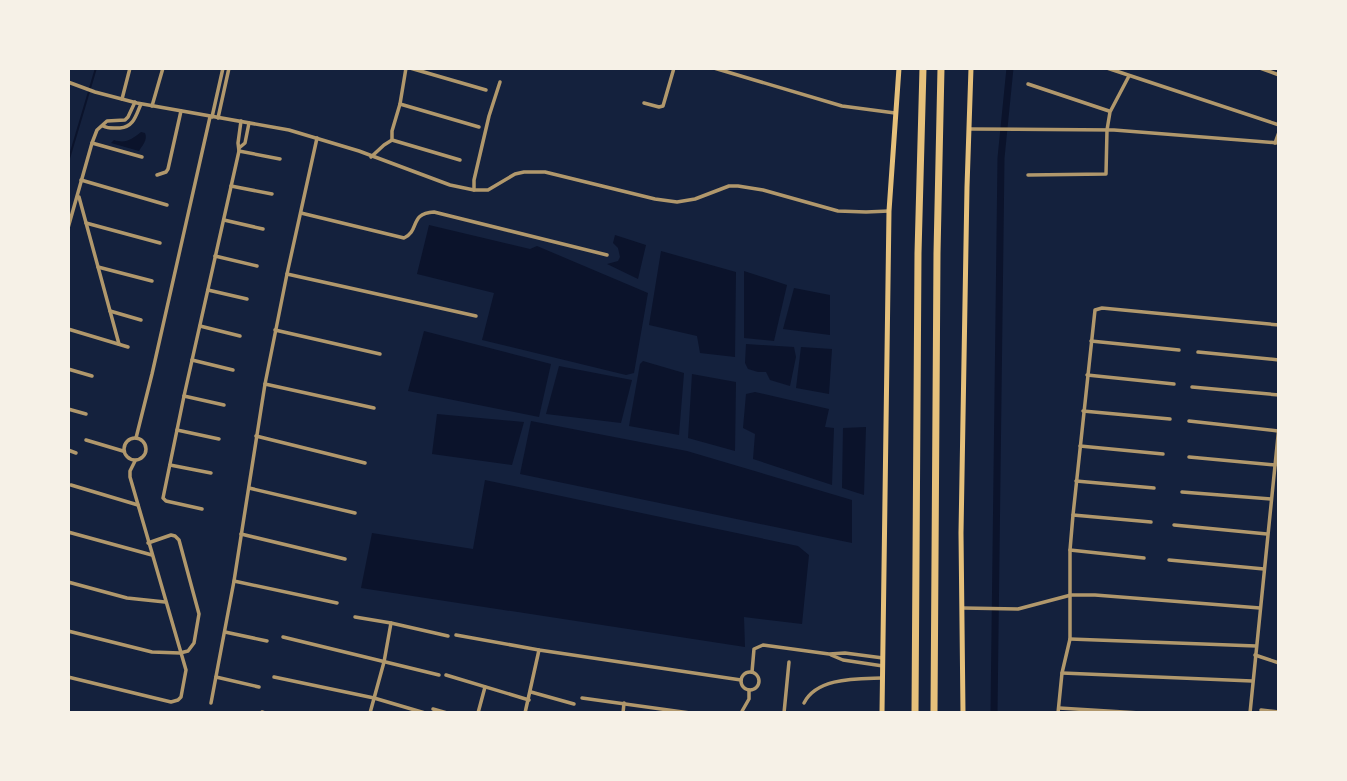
<svg xmlns="http://www.w3.org/2000/svg" width="1347" height="781" font-family="'Work Sans',sans-serif">
<style>
.water{fill:#0b132b}
.lines{fill:none;stroke-linecap:round;stroke-linejoin:round}
.stream{stroke:#0b132b;stroke-width:2}
.canal{stroke:#0b132b;stroke-width:7}
.minor{stroke:#b1986c;stroke-width:3.5}
.secondary{stroke:#e5c07b;stroke-width:5}
.motorway{stroke:#e5c07b;stroke-width:7}
</style>
<rect width="100%" height="100%" fill="#14213d"/>
<g class="water">
<path d="M141,132L145,133C148,140 142,146 139,151L111,143L114,140C126,144 132,139 141,132Z"/>
<polygon points="429,225 530,249 537,246 648,293 634,373 626,375 482,340 494,293 417,274"/>
<polygon points="615,235 646,245 638,279 607,264 618,261 620,257 618,248 613,243"/>
<polygon points="661,251 736,272 735,357 700,353 697,336 649,325"/>
<polygon points="744,271 787,285 774,341 744,338"/>
<polygon points="794,288 830,295 830,335 783,329"/>
<polygon points="424,331 551,364 539,417 408,391"/>
<polygon points="746,344 794,347 796,357 790,386 770,380 766,372 758,372 748,369 745,363"/>
<polygon points="801,347 832,349 829,394 796,388"/>
<polygon points="643,361 684,373 679,435 629,426 640,364"/>
<polygon points="559,366 632,380 621,423 546,414"/>
<polygon points="692,374 736,382 735,451 688,438"/>
<polygon points="755,392 829,409 825,427 834,428 832,485 753,459 755,434 743,428 746,394"/>
<polygon points="437,414 524,422 512,465 432,454"/>
<polygon points="531,421 687,451 852,500 852,543 520,474"/>
<polygon points="866,427 864,495 842,488 843,428"/>
<polygon points="485,480 798,546 809,555 802,624 744,617 745,647 361,588 372,533 473,549"/>
</g>
<g class="lines">
<polyline class="stream" points="68,162 96,68"/>
<polyline class="canal" points="994,713 1001,158 1010,68"/>
<g class="minor">
<polyline points="406,68 400,104 392,131 392,140 460,160"/>
<polyline points="410,68 486,90"/>
<polyline points="714,68 842,106 895,113"/>
<polyline points="1107,68 1279,125"/>
<polyline points="1260,68 1279,75"/>
<polyline points="68,82 95,92 137,103 289,130 359,151 450,185 474,190 488,190 515,174 524,172 545,172 655,199 677,202 695,199 729,186 738,186 763,190 838,211 866,212 889,211"/>
<polyline points="1028,84 1109,111"/>
<polyline points="122,99 130,68"/>
<polyline points="644,103 659,107 663,106 674,68"/>
<polyline points="400,104 479,127"/>
<polyline points="152,106 163,68"/>
<polyline points="212,117 223,68"/>
<polyline points="218,118 229,68"/>
<path d="M103,126C109,129 113,128 120,128C134,127 136,115 141,104"/>
<polyline points="970,129 1114,130 1279,143"/>
<polyline points="92,143 142,157"/>
<polyline points="1275,143 1279,132"/>
<polyline points="239,148 245,143 249,123"/>
<polyline points="239,151 280,159"/>
<polyline points="371,157 384,145 392,140"/>
<polyline points="157,175 166,172 168,169 181,111"/>
<polyline points="1028,175 1106,174 1107,130 1110,112 1129,76"/>
<polyline points="81,180 167,205"/>
<polyline points="231,186 272,194"/>
<polyline points="474,190 474,180 489,116 500,82"/>
<polyline points="79,197 119,344"/>
<path d="M301,213L404,238C420,231 409,213 434,212L607,255"/>
<polyline points="224,220 263,229"/>
<polyline points="86,223 160,243"/>
<polyline points="68,228 92,143 97,130 107,121 125,120 128,117 135,102"/>
<polyline points="215,256 257,266"/>
<polyline points="98,267 152,281"/>
<polyline points="287,274 476,316"/>
<polyline points="208,290 247,299"/>
<polyline points="110,311 141,320"/>
<polyline points="200,326 240,336"/>
<polyline points="68,329 128,347"/>
<polyline points="275,330 380,354"/>
<polyline points="1091,341 1179,350"/>
<polyline points="1198,352 1279,360"/>
<polyline points="192,360 233,370"/>
<polyline points="68,369 92,376"/>
<polyline points="1087,375 1174,384"/>
<polyline points="265,384 374,408"/>
<polyline points="1192,387 1279,395"/>
<polyline points="184,396 224,405"/>
<polyline points="68,409 86,414"/>
<polyline points="1083,411 1170,419"/>
<polyline points="1189,421 1278,431"/>
<polyline points="177,430 219,439"/>
<polyline points="256,436 365,463"/>
<circle cx="135" cy="449" r="11"/>
<polyline points="136,438 152,374 210,117"/>
<polyline points="86,440 123,451"/>
<polyline points="1080,446 1163,454"/>
<polyline points="68,450 76,453"/>
<polyline points="1189,457 1275,465"/>
<polyline points="170,465 211,473"/>
<polyline points="1076,481 1154,488"/>
<polyline points="71,485 138,505"/>
<polyline points="249,488 355,513"/>
<polyline points="1182,492 1271,499"/>
<polyline points="202,509 166,501 163,498 184,396 239,151 238,143 241,121"/>
<polyline points="1073,515 1151,522"/>
<polyline points="1174,525 1267,534"/>
<polyline points="68,532 152,555"/>
<polyline points="241,534 345,559"/>
<polyline points="1070,550 1144,558"/>
<polyline points="1169,560 1264,569"/>
<polyline points="234,581 337,603"/>
<polyline points="68,582 127,598 165,602"/>
<polyline points="963,608 1018,609 1071,595 1095,595 1260,608"/>
<polyline points="355,617 391,623 448,636"/>
<polyline points="68,631 152,652 180,653 188,651 194,643 199,614 179,540 175,536 171,535 148,543"/>
<polyline points="225,632 267,641"/>
<polyline points="456,635 539,650 741,680"/>
<polyline points="283,637 439,675"/>
<polyline points="1070,639 1256,646"/>
<polyline points="831,655 843,660 883,666"/>
<polyline points="1255,655 1279,663"/>
<circle cx="750" cy="681" r="9"/>
<polyline points="752,672 754,649 763,645 829,654 845,653 883,658"/>
<polyline points="1062,673 1252,681"/>
<polyline points="446,675 529,700"/>
<polyline points="68,677 171,702 178,700 181,697 186,670 130,477 130,471 135,461"/>
<polyline points="216,677 259,687"/>
<polyline points="274,677 374,698 425,713"/>
<polyline points="531,692 574,704"/>
<polyline points="582,698 690,713"/>
<polyline points="211,703 234,581 265,384 287,274 317,138"/>
<path d="M804,703C817,677 858,679 882,678"/>
<polyline points="1059,708 1140,713"/>
<polyline points="433,709 447,713"/>
<polyline points="1261,710 1279,712"/>
<polyline points="262,712 265,713"/>
<polyline points="370,713 384,662 391,623"/>
<polyline points="478,713 485,687"/>
<polyline points="525,713 539,650"/>
<polyline points="623,713 624,703"/>
<polyline points="741,713 749,699 749,690"/>
<polyline points="784,713 789,662"/>
<polyline points="1058,713 1062,673 1070,639 1070,550 1073,515 1095,310 1102,308 1279,325"/>
<polyline points="1250,713 1279,426"/>
</g>
<g class="secondary">
<polyline points="882,713 889,211 899,68"/>
<polyline points="963,713 961,533 967,187 971,68"/>
</g>
<g class="motorway">
<polyline points="915,713 918,253 923,68"/>
<polyline points="934,713 937,253 941,68"/>
</g>
</g>
<rect width="1347" height="781" fill="none" stroke="#f6f1e7" stroke-width="140"/>
</svg>
